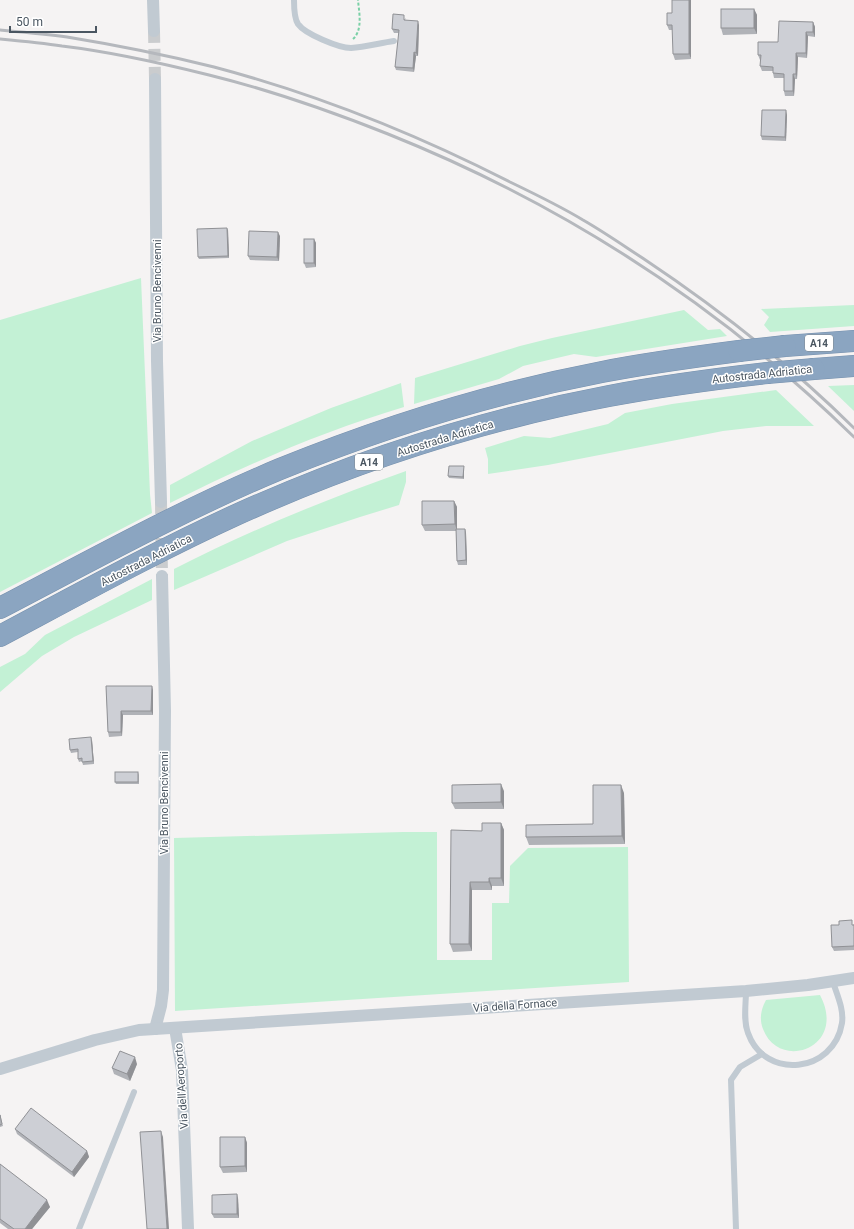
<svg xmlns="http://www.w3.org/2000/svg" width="854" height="1229" font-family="Roboto,sans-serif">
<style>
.green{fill:#c3f1d5}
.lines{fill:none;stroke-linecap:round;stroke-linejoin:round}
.street-tunnel{stroke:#caccce;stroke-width:12;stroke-dasharray:12 6;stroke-linecap:butt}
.highway-casing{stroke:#7690ad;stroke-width:22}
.path{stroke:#7ad0a6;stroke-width:2;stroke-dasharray:3 2;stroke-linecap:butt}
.lane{stroke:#c1cad2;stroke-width:6}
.street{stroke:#c1cad2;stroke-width:12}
.highway{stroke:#8ba5c1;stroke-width:21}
.rail{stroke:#b5b8bd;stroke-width:3}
.highway-bridge-casing{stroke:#7690ad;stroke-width:22;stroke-linecap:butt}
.highway-bridge{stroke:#8ba5c1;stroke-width:21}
.wall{fill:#b0b2b7}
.shaded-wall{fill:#909195}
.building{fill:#cdcfd5;stroke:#909195}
.labels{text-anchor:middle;stroke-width:3;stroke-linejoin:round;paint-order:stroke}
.shield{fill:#fff;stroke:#808990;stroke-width:1}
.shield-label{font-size:10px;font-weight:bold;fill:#4a5661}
.street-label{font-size:11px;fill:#4a5661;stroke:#fff}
</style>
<rect width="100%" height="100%" fill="#f5f3f3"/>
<g class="green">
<polygon points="141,278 150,494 152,513 0,592 0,320"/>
<polygon points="854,305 854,326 770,332 764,325 769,317 761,309"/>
<polygon points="684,310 708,330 720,329 727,336 596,357 574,354 523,366 499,379 414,404 415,378 520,346 552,338"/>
<path d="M401,383L404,407C323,431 246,465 170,503V485L252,441L331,408Z"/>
<polygon points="854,385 854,411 828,386"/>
<polygon points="776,390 814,426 766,426 723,431 548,465 488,474 488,459 485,448 524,436 550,438 608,424 625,413 672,404"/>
<path d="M406,471V482L399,505L360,517L287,541L174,590V569C250,530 325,500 406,471Z"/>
<polygon points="152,579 152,600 74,637 42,656 0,692 0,667 25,654 45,635"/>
<polygon points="403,832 437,832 437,960 492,960 492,903 509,903 510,866 528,848 628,847 629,982 175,1011 174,838"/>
<path d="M820,995C848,1048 779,1072 763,1029C759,1019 761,1009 766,1000Z"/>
</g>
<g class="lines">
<g class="street-tunnel">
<polyline points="154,31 155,79"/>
<polyline points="161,502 162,576"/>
</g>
<g class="highway-casing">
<g id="highway">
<polyline points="785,346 854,341"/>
<polyline points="814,369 854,366"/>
<path d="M0,608C92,560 184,509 280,469C383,427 492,393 602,372C647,363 693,357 739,351"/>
<path d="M0,636C79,594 157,551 238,514C356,461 481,420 609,396C661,386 714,379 767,373"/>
</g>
</g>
<path class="path" d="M353,39C363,30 359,12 358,0"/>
<g class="lane">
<path d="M294,0C294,8 294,18 298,24C305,34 339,48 351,48C365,47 380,43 394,41"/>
<path d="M746,991C746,1004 743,1020 748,1033C765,1081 834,1073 842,1023C844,1009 837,995 833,982"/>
<polyline points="79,1229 134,1092"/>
<polyline points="736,1229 731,1080 740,1067 762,1054"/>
</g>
<g class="street">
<polyline points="153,0 154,31"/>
<polyline points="155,79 157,361 161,502"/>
<polyline points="175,1028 182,1070 188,1229"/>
<polyline points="155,1029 161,1006 163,990 165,711 162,576"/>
<polyline points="0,1069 95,1040 139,1030 746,991 808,985 854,978"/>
</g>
<use href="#highway" class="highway"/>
<g class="rail">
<path d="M0,30C22,32 45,34 67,37C116,45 166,55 214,67C316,94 416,134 510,182C535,194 560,206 583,220C604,232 624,246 644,259C719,309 790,365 854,428"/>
<path d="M0,39C21,41 42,43 62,46C112,52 161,63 209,75C270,90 330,111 388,134C563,204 719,305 854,437"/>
</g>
<g class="highway-bridge-casing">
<g id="highway-bridge">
<polyline points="739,351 785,346"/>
<polyline points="767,373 814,369"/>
</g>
</g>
<use href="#highway-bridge" class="highway-bridge"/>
</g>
<g class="wall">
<polygon points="672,0 691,59 675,60 673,54 673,30 669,30 667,25 672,13"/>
<polygon points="754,9 757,15 757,34 723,35 721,28"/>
<polygon points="406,18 405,20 419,25 418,56 416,56 414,72 396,70 395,67 399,33 394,33 392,29"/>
<polygon points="813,22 815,27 815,37 808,36 807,58 798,57 797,79 795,79 794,96 785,96 784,91 784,78 774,78 773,73 773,71 762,71 760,66 761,60 760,60 758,55 778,42"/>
<polygon points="787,115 786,141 762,140 761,136"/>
<polygon points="228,230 229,258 199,259 198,257"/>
<polygon points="280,236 279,261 250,260 248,256"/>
<polygon points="314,239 316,243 316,267 306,268 304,263"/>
<polygon points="464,469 464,479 449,478 448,476"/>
<polygon points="454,501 457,507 457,529 465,529 466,533 467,565 458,565 457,561 456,531 425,531 422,525"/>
<polygon points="106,686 153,690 153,715 123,715 122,736 109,737 108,732"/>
<polygon points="92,740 94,764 83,765 82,761 79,762 78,759 78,752 71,753 70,750"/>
<polygon points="138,772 139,775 139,784 116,784 115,782"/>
<polygon points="504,791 504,809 455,809 452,803"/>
<polygon points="624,793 625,844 529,845 526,837 593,824"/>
<polygon points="501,823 504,830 504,886 492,886 492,890 472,890 472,951 453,952 450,944 482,831"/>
<polygon points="854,924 854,950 834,951 832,947"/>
<polygon points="137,1064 130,1081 114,1074 112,1068"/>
<polygon points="0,1114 3,1126 0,1127"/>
<polygon points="15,1129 87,1151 89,1157 74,1177 17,1134"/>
<polygon points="245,1137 247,1143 247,1172 223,1173 220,1167"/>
<polygon points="0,1164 50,1207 32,1229 8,1229 0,1223"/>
<polygon points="238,1198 239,1218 214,1218 212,1214"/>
</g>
<g class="shaded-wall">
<polygon points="689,0 691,0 691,59 689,54"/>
<polygon points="754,9 757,15 757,34 754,28"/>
<polygon points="418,21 419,25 418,56 416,53"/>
<polygon points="813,22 815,27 815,37 813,32"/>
<polygon points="806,32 808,36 807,58 806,53"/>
<polygon points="414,52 416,56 414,72 413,68"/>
<polygon points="796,53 798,57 797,79 796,74"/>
<polygon points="793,74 795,79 794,96 793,91"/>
<polygon points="786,110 787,115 786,141 785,137"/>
<polygon points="227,228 228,230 229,258 228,256"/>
<polygon points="278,232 280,236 279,261 277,257"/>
<polygon points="314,239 316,243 316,267 314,263"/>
<polygon points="464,466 464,479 463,477"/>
<polygon points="454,501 457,507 457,531 455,524"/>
<polygon points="465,529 466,533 467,565 466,560"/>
<polygon points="152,686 153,690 153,715 151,711"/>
<polygon points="121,711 123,715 122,736 121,732"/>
<polygon points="91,737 92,740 94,764 93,761"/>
<polygon points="501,784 504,791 504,809 501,802"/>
<polygon points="621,785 624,793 625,844 622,836"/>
<polygon points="501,823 504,830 504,886 501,878"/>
<polygon points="489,878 492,886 492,890 489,882"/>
<polygon points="470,882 472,890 472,951 469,944"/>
<polygon points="135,1057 137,1064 130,1081 127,1074"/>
<polygon points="161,1131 163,1137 169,1229 167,1229"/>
<polygon points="245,1137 247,1143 247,1172 245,1166"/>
<polygon points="87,1151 89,1157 74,1177 72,1172"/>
<polygon points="237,1194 238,1198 239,1218 237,1214"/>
<polygon points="47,1200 50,1207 32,1229 25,1229"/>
</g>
<g class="building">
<polygon points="672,0 689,0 689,54 673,54 672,25 667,25 667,13 672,13"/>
<rect x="721" y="9" width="33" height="19"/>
<polygon points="393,14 404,15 404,20 418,21 416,53 414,52 413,68 395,67 399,30 392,29"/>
<polygon points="779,21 813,22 813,32 806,32 806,53 796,53 796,74 793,74 793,91 784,91 784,74 773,73 773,67 760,66 761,55 758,55 758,42 778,42"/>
<polygon points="762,110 786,110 785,137 761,136"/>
<polygon points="227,228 228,256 198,257 197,229"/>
<polygon points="249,231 278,232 277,257 248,256"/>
<rect x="304" y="239" width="10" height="24"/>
<polygon points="449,466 464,466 463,477 448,476"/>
<polygon points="422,501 454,501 455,524 422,525"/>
<polygon points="456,529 465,529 466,560 457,561"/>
<polygon points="106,686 152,686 151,711 121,711 121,732 108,732"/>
<polygon points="91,737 93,761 82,762 82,758 78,759 78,749 70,750 69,739"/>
<rect x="115" y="772" width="23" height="10"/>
<polygon points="501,784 501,802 452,803 452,785"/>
<polygon points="593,785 621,785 622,836 526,837 526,825 593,824"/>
<polygon points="482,823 501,823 501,878 489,878 489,882 470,882 469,944 450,944 451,830 482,831"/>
<polygon points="852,920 852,925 854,925 854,946 832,947 831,925 839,925 839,921"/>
<polygon points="120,1051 135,1057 127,1074 112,1068"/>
<polygon points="31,1108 87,1151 72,1172 15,1129"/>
<polygon points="0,1115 2,1124 0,1125"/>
<polygon points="161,1131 167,1229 147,1229 140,1132"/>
<polygon points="220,1137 245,1137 245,1166 220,1167"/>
<polygon points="0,1164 47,1200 25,1229 14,1229 0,1219"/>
<polygon points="237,1194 237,1214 212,1214 212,1195"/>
</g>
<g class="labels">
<g class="shield">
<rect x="805" y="335" width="28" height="16" rx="3"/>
<rect x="355" y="454" width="28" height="16" rx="3"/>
</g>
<g class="shield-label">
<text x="819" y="347">A14</text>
<text x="369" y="466">A14</text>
</g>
<g class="street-label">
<text transform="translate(157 291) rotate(-90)" y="4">Via Bruno Bencivenni</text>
<text transform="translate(762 374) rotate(-6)" y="4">Autostrada Adriatica</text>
<text transform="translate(445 438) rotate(-17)" y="4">Autostrada Adriatica</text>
<text transform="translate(146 560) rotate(-27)" y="4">Autostrada Adriatica</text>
<text transform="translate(164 803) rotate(-90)" y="4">Via Bruno Bencivenni</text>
<text transform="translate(515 1005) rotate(-4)" y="4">Via della Fornace</text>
<text transform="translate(181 1086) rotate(-94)" y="4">Via dell'Aeroporto</text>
</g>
</g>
<path d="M10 26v6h86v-6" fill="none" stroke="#4a5661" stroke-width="2"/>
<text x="16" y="26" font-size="12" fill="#4a5661" stroke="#ffffff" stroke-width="3" paint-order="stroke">50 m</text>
</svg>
